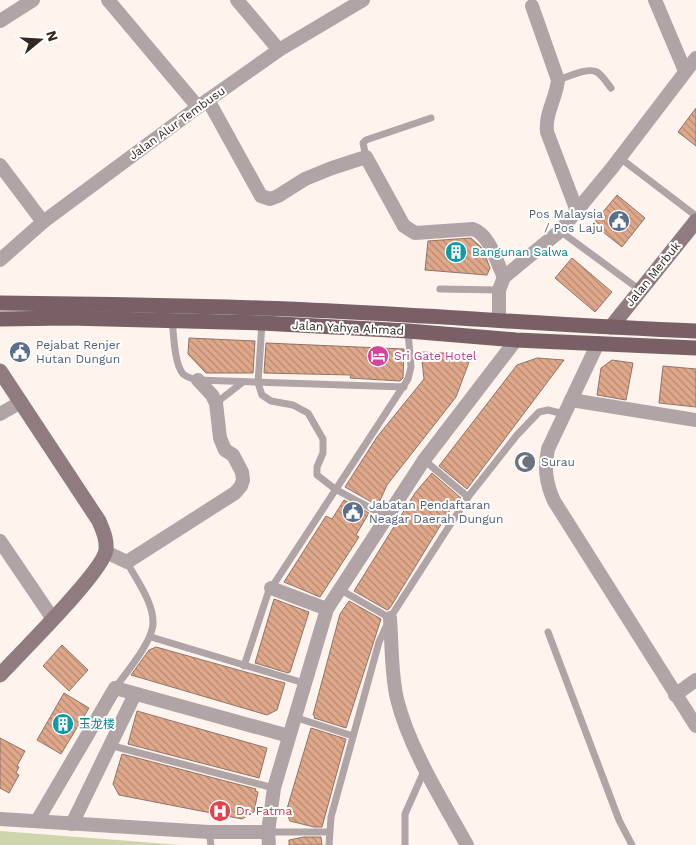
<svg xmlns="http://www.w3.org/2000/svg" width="696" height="845" font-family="'Work Sans','Noto Sans SC',sans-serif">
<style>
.garden{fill:#ced4ab}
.building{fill:url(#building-back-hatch);stroke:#8e7569}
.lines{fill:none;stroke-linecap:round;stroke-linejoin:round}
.lane{stroke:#b1a4a6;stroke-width:7}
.street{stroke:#b1a4a6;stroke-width:14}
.secondary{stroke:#907c80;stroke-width:15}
.primary{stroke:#786066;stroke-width:15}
.labels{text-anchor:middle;stroke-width:4;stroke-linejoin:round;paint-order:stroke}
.street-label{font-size:12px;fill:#322822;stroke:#fff}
.service-label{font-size:12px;fill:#4e5e75;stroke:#fff;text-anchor:start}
.culture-label{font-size:12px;fill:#0d838f;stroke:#fff;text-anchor:start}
.hotel-label{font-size:12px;fill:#b23c85;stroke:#fff;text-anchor:start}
.worship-label{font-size:12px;fill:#5b616d;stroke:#fff;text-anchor:start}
.health-label{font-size:12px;fill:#be3a42;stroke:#fff;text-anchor:start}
</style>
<defs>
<pattern id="building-back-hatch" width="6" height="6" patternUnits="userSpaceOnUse" patternTransform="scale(1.25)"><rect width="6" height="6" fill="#e0a88b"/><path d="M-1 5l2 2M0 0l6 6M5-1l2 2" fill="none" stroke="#b68971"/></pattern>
</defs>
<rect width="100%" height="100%" fill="#fef3ed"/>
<polygon class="garden" points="0,831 181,845 0,845"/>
<g class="building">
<polygon points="696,108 696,146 678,132"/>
<polygon points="617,195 645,218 622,247 593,224"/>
<polygon points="471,238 481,247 487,260 490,268 487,275 425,270 428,241"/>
<polygon points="572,258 612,292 595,312 555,278"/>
<polygon points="189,338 255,341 253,373 206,373 188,354"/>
<polygon points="266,343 404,349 403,378 400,381 350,378 351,375 264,373"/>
<polygon points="421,352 465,354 469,362 456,397 387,485 378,505 375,504 345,487 377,437 424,379"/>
<polygon points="537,358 564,360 467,489 439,466 517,365"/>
<polygon points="612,360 633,363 626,400 597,395 601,368"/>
<polygon points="663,366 696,369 696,407 659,403"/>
<polygon points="432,473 461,498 448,513 393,603 389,609 387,610 354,591 415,493"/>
<polygon points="344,500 369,513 356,535 359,537 320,597 284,582 326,516 332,519"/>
<polygon points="274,599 309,612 290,672 288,673 255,663"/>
<polygon points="349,601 381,619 346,728 314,718 315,716 313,715 340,614"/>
<polygon points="62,645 88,670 69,691 43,666"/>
<polygon points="156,647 285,683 277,710 267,715 131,675 149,650"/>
<polygon points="64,693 89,708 61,754 37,740"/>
<polygon points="137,711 267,748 259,778 128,744"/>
<polygon points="311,728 346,739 322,827 314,827 290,821 286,812"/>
<polygon points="0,738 25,751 17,766 19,767 16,773 19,775 9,793 0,788"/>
<polygon points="122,754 256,789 255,791 258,792 254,812 242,819 119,795 113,784"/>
<polygon points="304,837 321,837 322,845 289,845 289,840"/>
</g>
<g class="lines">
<g class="lane">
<path d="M558,80C568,77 587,67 597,72C602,75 607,83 611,88"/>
<polyline points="366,157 363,143 366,140 431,118"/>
<polyline points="620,158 696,216"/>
<polyline points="560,231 640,290"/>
<polyline points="440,289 499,290"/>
<path d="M172,321C174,335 174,363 183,374C187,377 193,379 198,380L404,387"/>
<polyline points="262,323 258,383 262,395 271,401 293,405 308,413 323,439 323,453 317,467 317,475 335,489 387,517"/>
<polyline points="216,403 243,382"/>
<polyline points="424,460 468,497"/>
<polyline points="339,589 390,618"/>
<polyline points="548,632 619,820 632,845"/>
<polyline points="151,637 304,683"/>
<polyline points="244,666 268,593 408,379 411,367 408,331"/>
<path d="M115,688C126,673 154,640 153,622C153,601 136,580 127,562"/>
<polyline points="294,717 353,736"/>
<polyline points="109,745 274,788"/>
<polyline points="209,832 211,845"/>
<polyline points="268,832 329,832"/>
<polyline points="329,845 331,817 379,642 390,618 468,497 517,435 539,412 548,410 564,414"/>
<polyline points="405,845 405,814 425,769"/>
</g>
<g class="street">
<polyline points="108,0 198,107"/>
<polyline points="237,0 279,50"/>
<polyline points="655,0 685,71"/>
<path d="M532,6L558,80C556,99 545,113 547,132L577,211"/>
<polyline points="0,21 33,0"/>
<path d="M208,100L261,196L270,199L278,196L305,179L332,168L366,157L404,226L415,233L473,229C490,235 496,261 504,277"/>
<polyline points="0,165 43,222"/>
<polyline points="0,260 43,222 198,107 279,50 363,0"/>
<polyline points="499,319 499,290 504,277 560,231 612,168 696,58"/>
<path d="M598,343L548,449C544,469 546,483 554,501L696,726"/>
<polyline points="571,400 696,420"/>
<polyline points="0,414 21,402"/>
<polyline points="0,541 53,619"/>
<polyline points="106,552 127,562 235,493 241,486 243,480 242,472 233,455 225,450 220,438 216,403 212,395 198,380"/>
<polyline points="271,588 327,609"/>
<path d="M390,618C392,645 391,673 397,699C409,748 442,800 467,845"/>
<polyline points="675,695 696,680"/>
<polyline points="0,819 209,832 268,832"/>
<polyline points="37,821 115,688 289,736"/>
<polyline points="72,824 135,694"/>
<polyline points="269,845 268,832 274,788 327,609 424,460 516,340"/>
</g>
<g class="secondary">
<polyline points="611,327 696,221"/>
<path d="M0,371L99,521C103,531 107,539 106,550C103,572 19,654 0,675"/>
</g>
<g class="primary">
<path d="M0,303C76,304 151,305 227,307C384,311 540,325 696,331"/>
<polyline points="0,319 68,318 262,323 408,331 516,340 696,348"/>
</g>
</g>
<defs>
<g id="civic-disc" transform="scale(1.125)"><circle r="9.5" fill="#5c6f8a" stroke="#fff"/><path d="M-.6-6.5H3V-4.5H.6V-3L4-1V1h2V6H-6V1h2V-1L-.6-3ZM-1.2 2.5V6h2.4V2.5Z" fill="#fff"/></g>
<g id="building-disc" transform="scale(1.125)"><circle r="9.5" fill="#0f9aa8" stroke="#fff"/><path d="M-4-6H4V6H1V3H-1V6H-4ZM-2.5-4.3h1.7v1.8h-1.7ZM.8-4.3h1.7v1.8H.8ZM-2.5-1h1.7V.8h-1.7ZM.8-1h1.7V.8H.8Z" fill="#fff"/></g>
<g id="hotel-disc" transform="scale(1.125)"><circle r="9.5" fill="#d1479c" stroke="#fff"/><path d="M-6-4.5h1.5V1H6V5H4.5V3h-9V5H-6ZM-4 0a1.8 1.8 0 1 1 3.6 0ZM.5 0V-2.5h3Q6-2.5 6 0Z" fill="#fff"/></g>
<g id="mosque-disc" transform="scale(1.125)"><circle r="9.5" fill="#6b7280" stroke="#fff"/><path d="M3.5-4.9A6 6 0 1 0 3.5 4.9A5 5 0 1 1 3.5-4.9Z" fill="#fff"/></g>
<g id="hospital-disc" transform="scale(1.125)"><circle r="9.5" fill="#e0444e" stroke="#fff"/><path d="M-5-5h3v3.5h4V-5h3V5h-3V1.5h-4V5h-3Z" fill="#fff"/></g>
</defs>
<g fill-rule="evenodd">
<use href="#civic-disc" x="619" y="221"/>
<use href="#building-disc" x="456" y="252"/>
<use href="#civic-disc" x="20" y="352"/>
<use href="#hotel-disc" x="378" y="356"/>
<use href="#mosque-disc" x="525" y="462"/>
<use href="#civic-disc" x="353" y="512"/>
<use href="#building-disc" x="63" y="724"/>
<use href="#hospital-disc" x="220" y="811"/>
</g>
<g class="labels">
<g class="street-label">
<text transform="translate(177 123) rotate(-36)" y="4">Jalan Alur Tembusu</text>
<text transform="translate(653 274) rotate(-51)" y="4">Jalan Merbuk</text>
<text transform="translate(348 328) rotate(3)" y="4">Jalan Yahya Ahmad</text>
</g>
<g class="service-label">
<text x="603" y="218" text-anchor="end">Pos Malaysia<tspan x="603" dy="14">/ Pos Laju</tspan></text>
<text x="36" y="349">Pejabat Renjer<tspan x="36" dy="14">Hutan Dungun</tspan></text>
<text x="369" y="509">Jabatan Pendaftaran<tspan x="369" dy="14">Neagar Daerah Dungun</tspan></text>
</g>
<g class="culture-label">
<text x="472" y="256">Bangunan Salwa</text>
<text x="79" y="728">玉龙楼</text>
</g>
<g class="hotel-label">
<text x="394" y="360">Sri Gate Hotel</text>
</g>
<g class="worship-label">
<text x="541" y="466">Surau</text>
</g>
<g class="health-label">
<text x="236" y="815">Dr. Fatma</text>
</g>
</g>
<g transform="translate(40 40) rotate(72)" stroke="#ffffff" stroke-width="4" paint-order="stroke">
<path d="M0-4L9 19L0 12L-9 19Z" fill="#322822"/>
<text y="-8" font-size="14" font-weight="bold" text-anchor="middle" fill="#322822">N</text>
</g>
</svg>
